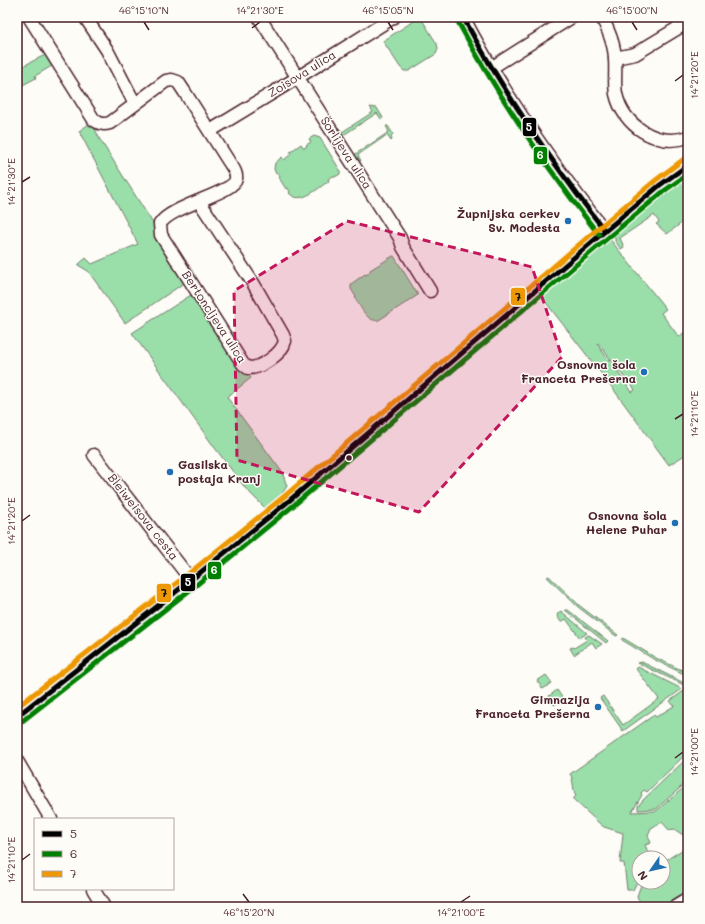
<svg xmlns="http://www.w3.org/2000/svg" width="705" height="924" font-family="Mali,sans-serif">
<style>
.green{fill:#9adeaa;stroke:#727e6a;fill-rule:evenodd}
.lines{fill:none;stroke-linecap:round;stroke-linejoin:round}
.minor-casing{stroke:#4a1f2b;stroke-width:15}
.major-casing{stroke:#4a1f2b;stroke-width:18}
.minor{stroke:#fdfcf7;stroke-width:12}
.major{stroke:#fdfcf7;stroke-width:15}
.bus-1-casing{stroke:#fdfcf7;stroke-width:8}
.bus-2-casing{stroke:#fdfcf7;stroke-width:8}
.bus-3-casing{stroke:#fdfcf7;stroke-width:8}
.bus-1{stroke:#000;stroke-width:5}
.bus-2{stroke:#008000;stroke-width:5}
.bus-3{stroke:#ed9804;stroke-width:5}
.marked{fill:#c2185b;fill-opacity:0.2;stroke:#c2185b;stroke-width:3;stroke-dasharray:8 5;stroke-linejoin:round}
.ticks{fill:none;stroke:#4a1f2b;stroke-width:1.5}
.poi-dot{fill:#1f6fb2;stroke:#fdfcf7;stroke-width:1.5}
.bus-dot{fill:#4a1f2b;stroke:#fdfcf7;stroke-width:1.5}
.labels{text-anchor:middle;stroke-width:3;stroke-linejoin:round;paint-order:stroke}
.street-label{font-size:12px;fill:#4a1f2b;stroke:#fdfcf7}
.poi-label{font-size:12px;font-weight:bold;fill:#4a1f2b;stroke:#fdfcf7;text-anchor:end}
.line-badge{stroke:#fdfcf7;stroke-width:1.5}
.badge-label{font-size:11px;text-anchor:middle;font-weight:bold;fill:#fff}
.pale-badge-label{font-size:11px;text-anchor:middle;font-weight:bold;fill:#111}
.neatline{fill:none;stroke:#4a1f2b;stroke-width:1.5}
.ticks-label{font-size:10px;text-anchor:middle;fill:#4a1f2b}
</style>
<rect width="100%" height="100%" fill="#fdfcf7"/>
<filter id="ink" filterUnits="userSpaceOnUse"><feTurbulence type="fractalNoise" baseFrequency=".025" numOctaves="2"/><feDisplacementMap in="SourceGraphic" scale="8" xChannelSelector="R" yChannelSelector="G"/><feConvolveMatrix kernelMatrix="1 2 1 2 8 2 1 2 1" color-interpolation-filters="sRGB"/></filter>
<g filter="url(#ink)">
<g class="green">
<polygon points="418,18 421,18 437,44 438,49 436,54 409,71 404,71 400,67 383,41"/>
<polygon points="49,53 55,64 35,76 36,78 17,88 17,69"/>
<polygon points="370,107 377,108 383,118 381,119 377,113 342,136 336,129 338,127 342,132 373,112"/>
<polygon points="92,122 99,138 154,225 156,232 187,281 125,323 88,271 78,265 86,258 92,264 138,244 79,131"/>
<polygon points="386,126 388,126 393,134 391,136 392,140 391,141 387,135 358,155 361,161 358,161 354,155 389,132"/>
<path d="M314,136L320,138L340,170V174L335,177L333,176L328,179L329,181C318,188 300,206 289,193L290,192L288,188L286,189L279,178L280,177L278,173L276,174L274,169L275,163L282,157L284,160L291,154L290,152L301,144L304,148L307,146L306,145L311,142L309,139Z"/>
<polygon points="688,175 688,218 667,234 656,224 659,222 654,215 620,238 624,247 621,249 615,241 615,238 613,235 615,233 614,232 668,188"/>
<path d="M609,238L666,309L661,313L679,337L688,329V453L669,465L611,386L540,295L604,241L605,242ZM598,343L627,381L629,380L635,390L632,392L630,389L597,344Z"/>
<path d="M393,256H394L418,295L379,320C367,323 361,307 355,298L356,297L351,289V284L365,274L366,275L370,272V270Z"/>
<polygon points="194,293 241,366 251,378 227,397 282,472 287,486 280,497 266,509 246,489 215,448 132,333"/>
<polygon points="549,576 580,606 618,635 616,636 578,607 547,577"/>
<polygon points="565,610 568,610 608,641 606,643"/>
<polygon points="561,611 587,633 580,638 566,619 561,622 557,616 558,613"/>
<polygon points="589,635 602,644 596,648 592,642 574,655 570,648 573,647 574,648 587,640 585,637"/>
<polygon points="623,638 656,658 688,673 688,676 655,660 622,640"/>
<polygon points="642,662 688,685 688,687 638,663"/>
<polygon points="638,667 682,689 623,731 600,698 603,696 623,725 659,699 636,669"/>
<polygon points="546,675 552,683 543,689 537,681"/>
<polygon points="557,690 563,699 554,705 549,696"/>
<path d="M685,690L688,691V752L647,792L644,790L641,793L642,795L632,812L656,811L681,790L684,788H688V833L683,835L674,829L669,830L662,822L651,828L648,835L651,843L645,845L648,852H652L654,858H639V878L633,890H627L624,863H620L623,833L604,827L600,824L573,799L576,796C572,788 574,779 570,774L654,715L656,717L674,706L670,701Z"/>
<path d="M686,759L687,761C685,770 686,781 680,788L656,809L638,810V806L643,800Z"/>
<path d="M688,846V895C682,898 673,906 666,907C655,909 641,908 637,896L642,882H663V862Z"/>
</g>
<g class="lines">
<g class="minor-casing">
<g id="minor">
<path d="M29,17L94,120C100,124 103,125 110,123L166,81L172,80L178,82L184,91L229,162C232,167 237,172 236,179C234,193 170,206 160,224L161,235L243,364L248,368C260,369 282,354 285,341L283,335L253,283L199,201"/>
<polyline points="85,17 107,50 135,104"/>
<polyline points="259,17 400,238 403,247 430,291"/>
<path d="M463,17C503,93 552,164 605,231"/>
<path d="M602,17C608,30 615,45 615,60C616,71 614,83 616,94C623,125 656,148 688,137"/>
<polyline points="615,58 635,54 688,22"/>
<polyline points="491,68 572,17"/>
<polyline points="210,131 297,78 394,17"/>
<polyline points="94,455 191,580"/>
<polyline points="17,761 51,819"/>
<polyline points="93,889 104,907"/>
<polyline points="675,907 688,899"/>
</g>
</g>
<g class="major-casing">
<polyline id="major" points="17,716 191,580 290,500 605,231 660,185 688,165"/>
</g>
<use href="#minor" class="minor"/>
<use href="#major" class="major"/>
<g class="bus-1-casing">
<g id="bus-1">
<path d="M463,17C504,93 552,163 605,231"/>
<polyline points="17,716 191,580 290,500 605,231 660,185 688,165"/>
</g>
</g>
<g class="bus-2-casing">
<g id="bus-2">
<path d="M457,20C498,96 546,167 599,235"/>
<polyline points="21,722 195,586 294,505 610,236 664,191 688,174"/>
</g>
</g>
<g class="bus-3-casing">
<polyline id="bus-3" points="17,707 187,575 286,495 601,226 656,180 684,159"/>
</g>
<use href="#bus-1" class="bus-1"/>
<use href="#bus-2" class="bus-2"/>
<use href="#bus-3" class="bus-3"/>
</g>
</g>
<path class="marked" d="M347,221L532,267L562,357L419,512L237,460L234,291Z"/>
<path class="ticks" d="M144,22L149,30M388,22L393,30M632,22L637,30M252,28L260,22M675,81L683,75M22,182L30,177M675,419L683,414M22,521L30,515M675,758L683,752M22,860L30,854M243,894L249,902M461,902L470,896"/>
<g class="poi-dot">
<circle cx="568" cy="221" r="4"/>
<circle cx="644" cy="372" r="4"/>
<circle cx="170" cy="472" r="4"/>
<circle cx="675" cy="523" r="4"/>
<circle cx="598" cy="707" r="4"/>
</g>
<circle class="bus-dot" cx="349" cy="458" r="3.5"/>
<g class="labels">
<g class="street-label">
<text transform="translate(302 74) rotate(-32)" y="4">Zoisova ulica</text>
<text transform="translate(346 153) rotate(57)" y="4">Šorlijeva ulica</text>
<text transform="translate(214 317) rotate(57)" y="4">Bertoncljeva ulica</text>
<text transform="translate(143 517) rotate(52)" y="4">Bleiweisova cesta</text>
</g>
<g class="poi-label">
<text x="560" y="218">Župnijska cerkev<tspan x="560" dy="14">Sv. Modesta</tspan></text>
<text x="636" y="369">Osnovna šola<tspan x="636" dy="14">Franceta Prešerna</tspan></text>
<text x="178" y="469" text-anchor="start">Gasilska<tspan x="178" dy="14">postaja Kranj</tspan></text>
<text x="667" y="520">Osnovna šola<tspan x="667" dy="14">Helene Puhar</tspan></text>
<text x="590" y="704">Gimnazija<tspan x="590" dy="14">Franceta Prešerna</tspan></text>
</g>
</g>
<g class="line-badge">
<rect x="522" y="117" width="15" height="20" rx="4" fill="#000"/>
<rect x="533" y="146" width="15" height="19" rx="4" fill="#008000"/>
<rect x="510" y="287" width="16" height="19" rx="4" fill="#ed9804"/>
<rect x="207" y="561" width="15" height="19" rx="4" fill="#008000"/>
<rect x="180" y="573" width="16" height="19" rx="4" fill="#000"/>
<rect x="156" y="583" width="16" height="20" rx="4" fill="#ed9804"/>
</g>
<g class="badge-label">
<text x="529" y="131">5</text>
<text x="540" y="159">6</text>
<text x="214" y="574">6</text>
<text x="188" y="586">5</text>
</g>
<g class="pale-badge-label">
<text x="518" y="301">7</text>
<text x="164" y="597">7</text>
</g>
<rect width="705" height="924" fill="none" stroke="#fdfcf7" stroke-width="44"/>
<rect x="34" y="818" width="140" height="72" fill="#fdfcf7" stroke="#b5a4a5"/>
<rect x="42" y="831" width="20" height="6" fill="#000000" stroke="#b5a4a5"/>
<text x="70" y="838" font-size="12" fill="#4a1f2b">5</text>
<rect x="42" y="851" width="20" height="6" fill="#008000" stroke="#b5a4a5"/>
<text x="70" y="858" font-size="12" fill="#4a1f2b">6</text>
<rect x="42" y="871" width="20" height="6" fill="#ed9804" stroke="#b5a4a5"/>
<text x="70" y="878" font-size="12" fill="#4a1f2b">7</text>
<g transform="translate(651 870) rotate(236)"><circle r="19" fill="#fdfcf7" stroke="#b5a4a5"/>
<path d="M0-3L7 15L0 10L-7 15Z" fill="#1f6fb2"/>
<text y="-6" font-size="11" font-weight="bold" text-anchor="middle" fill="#4a1f2b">N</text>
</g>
<rect x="22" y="22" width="661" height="880" class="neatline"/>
<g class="ticks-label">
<text x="144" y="14">46°15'10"N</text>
<text x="260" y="14">14°21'30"E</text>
<text x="388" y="14">46°15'05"N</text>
<text x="632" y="14">46°15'00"N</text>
<text transform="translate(694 75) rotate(-90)" y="4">14°21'20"E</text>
<text transform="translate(11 182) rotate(-90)" y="4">14°21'30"E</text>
<text transform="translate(694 414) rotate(-90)" y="4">14°21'10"E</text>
<text transform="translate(11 521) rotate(-90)" y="4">14°21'20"E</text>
<text transform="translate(694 752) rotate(-90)" y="4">14°21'00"E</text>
<text transform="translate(11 860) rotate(-90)" y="4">14°21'10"E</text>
<text x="249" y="916">46°15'20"N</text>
<text x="461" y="916">14°21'00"E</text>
</g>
</svg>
